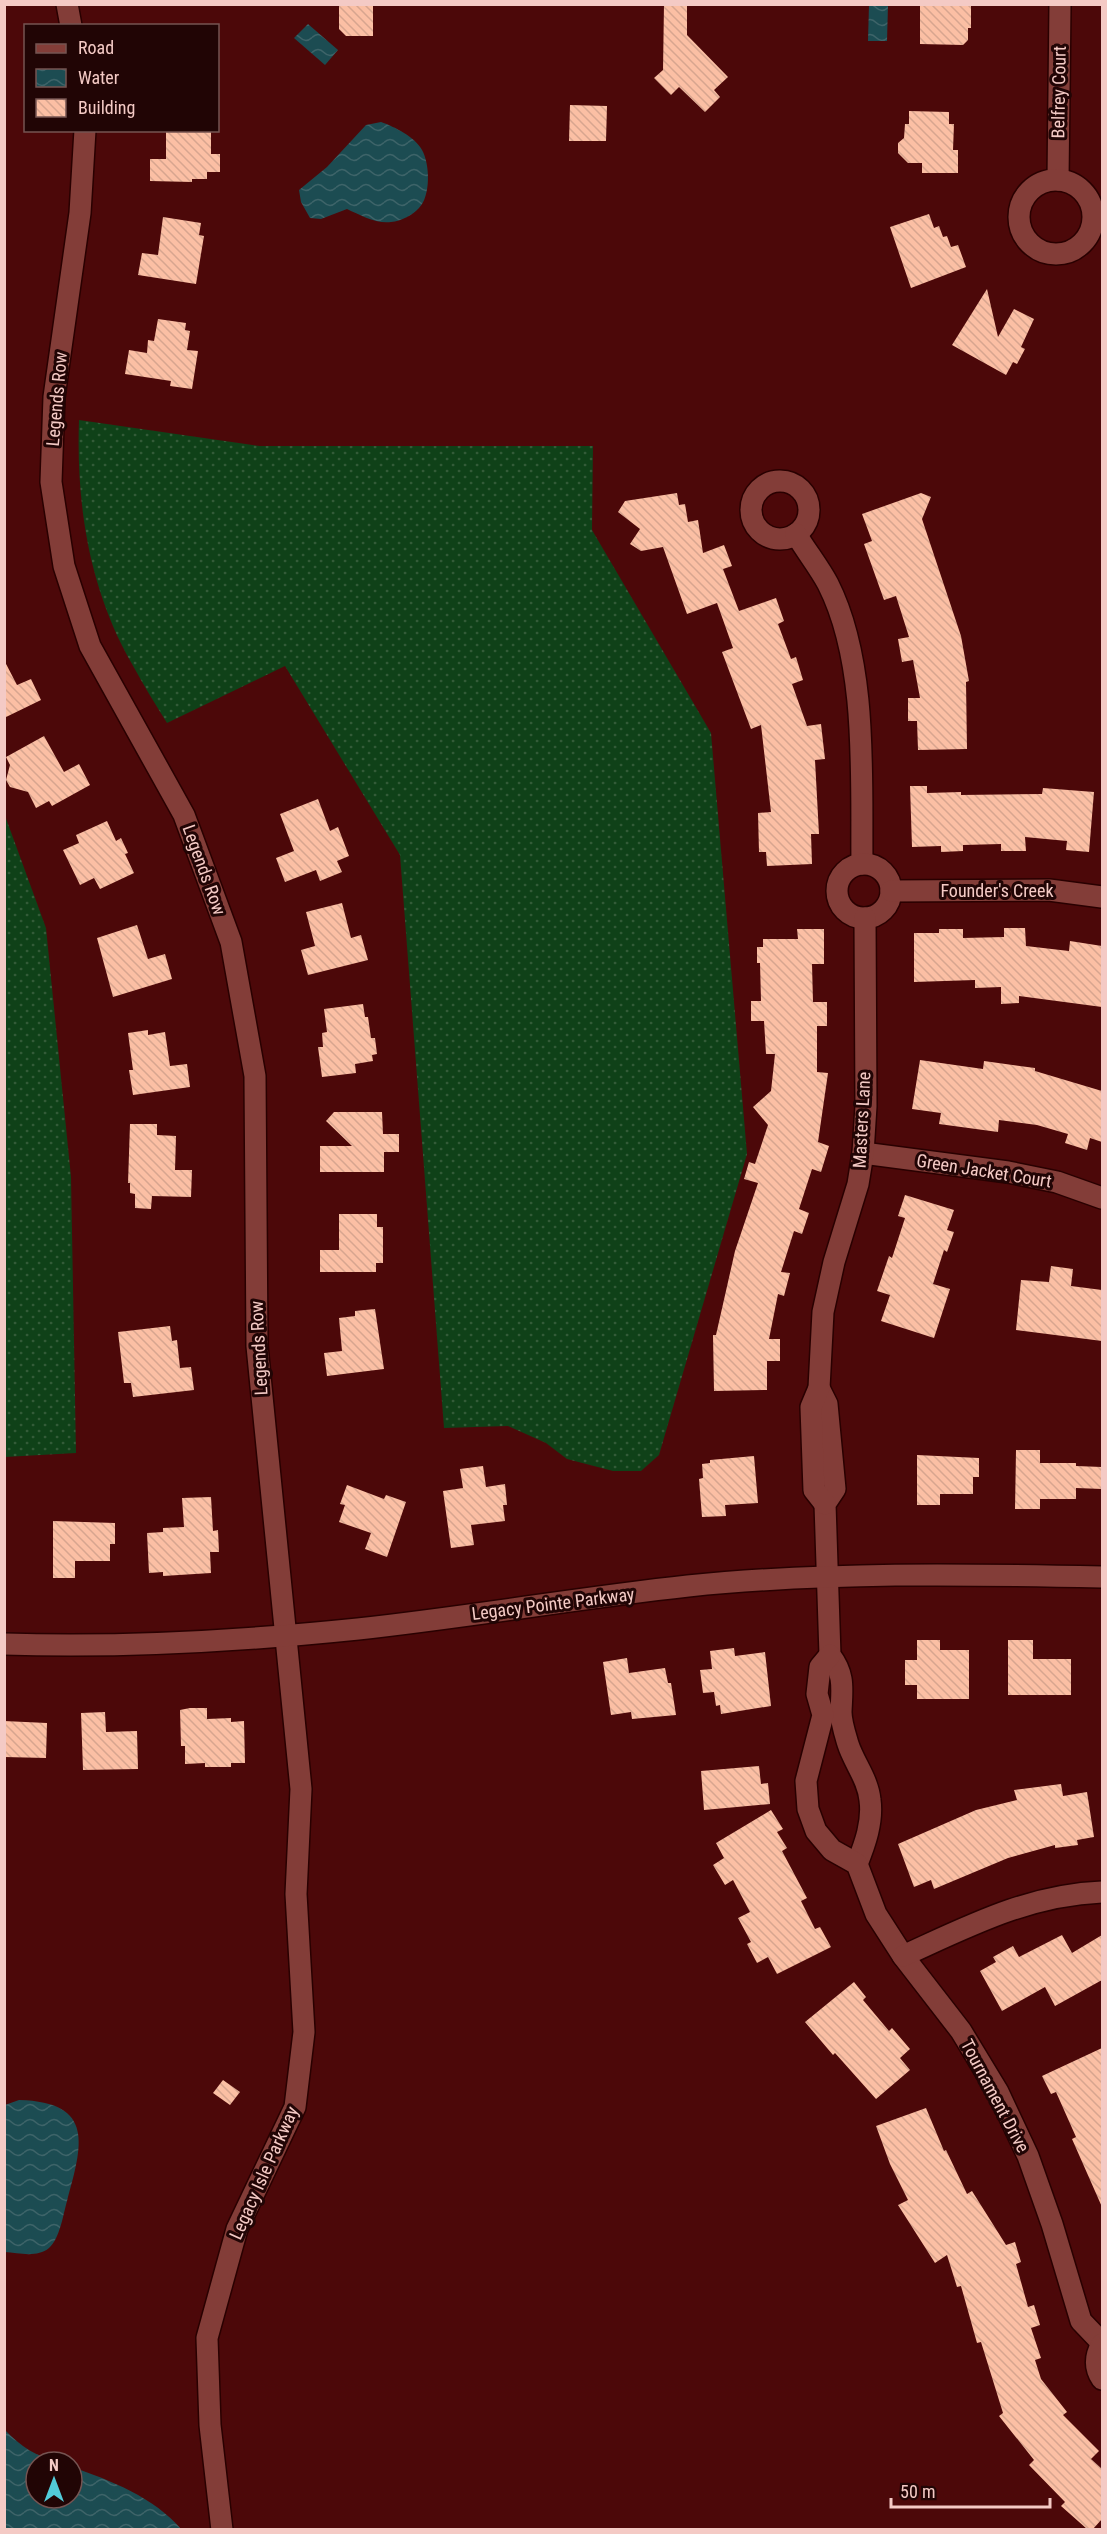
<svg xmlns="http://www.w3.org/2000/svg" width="1107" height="2534" font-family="'Roboto Condensed',sans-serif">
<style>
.grass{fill:url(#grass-dots)}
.water{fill:url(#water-waves)}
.building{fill:url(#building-back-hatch)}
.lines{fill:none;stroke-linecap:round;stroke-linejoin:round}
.street-casing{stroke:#290000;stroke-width:24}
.street{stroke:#833d38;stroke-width:21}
.labels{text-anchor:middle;stroke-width:6;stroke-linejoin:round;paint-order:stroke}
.street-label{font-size:18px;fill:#f4cac5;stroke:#210505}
</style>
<defs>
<pattern id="grass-dots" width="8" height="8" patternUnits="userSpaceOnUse" patternTransform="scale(1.5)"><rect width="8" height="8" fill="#0f4118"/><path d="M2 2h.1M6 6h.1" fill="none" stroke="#335b38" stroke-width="1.8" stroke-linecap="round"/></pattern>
<pattern id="water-waves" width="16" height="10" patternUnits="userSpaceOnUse" patternTransform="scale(1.5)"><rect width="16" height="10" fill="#1c4c52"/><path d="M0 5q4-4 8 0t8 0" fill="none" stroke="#3e6469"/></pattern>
<pattern id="building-back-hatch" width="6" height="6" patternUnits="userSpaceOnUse" patternTransform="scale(1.5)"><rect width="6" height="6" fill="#fbbfa4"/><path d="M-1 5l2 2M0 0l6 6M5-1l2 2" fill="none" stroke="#d7a58f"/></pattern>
</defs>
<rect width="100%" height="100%" fill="#4c0809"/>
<g class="grass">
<path d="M79,420L260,446H593L592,530L711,733L747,1154L659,1455L641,1471H613L567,1459L546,1443L508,1426L444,1428L400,855L285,666L167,723C155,704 143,684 132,664C89,589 76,504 79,420Z"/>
<polygon points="4,813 46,928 71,1177 76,1453 5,1457"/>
</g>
<g class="water">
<polygon points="869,5 888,5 887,41 868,41"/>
<polygon points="308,24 338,50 325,65 294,38"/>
<path d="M381,122C395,127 415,137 422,150C430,164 431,196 419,208C413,215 401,221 391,222C376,224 360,215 347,209L321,219L310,218L301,202L299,190L327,167L366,125Z"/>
<path d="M19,2100C96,2102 82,2146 67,2201C63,2215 60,2238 49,2248C37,2258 19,2253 5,2252V2105Z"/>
<path d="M5,2430C21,2447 36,2456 58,2462H36V2498H72V2467C110,2480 155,2498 181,2529H5Z"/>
</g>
<g class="building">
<polygon points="339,4 373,4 373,36 346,36 339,29"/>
<polygon points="664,4 687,4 687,35 728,77 714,90 720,97 705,112 679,87 671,95 654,78 663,70"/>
<polygon points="920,4 971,4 971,28 968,28 968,40 963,45 920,44"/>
<polygon points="570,105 607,106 606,141 569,141"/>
<polygon points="909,111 949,112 949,124 954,124 953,150 958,150 958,173 922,173 922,163 908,163 898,153 898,143 904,138 905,124 909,124"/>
<polygon points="166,130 211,130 211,154 220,154 220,172 207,172 207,179 192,179 192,182 150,181 150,159 166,159"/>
<polygon points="929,214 934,228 939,226 943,237 947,236 951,247 958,245 966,267 911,288 890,227"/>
<polygon points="163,217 201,223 199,235 204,236 196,284 138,275 142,253 158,255"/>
<polygon points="987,289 998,337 1014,309 1034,319 1021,347 1025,349 1017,364 1013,362 1006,375 952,345"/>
<polygon points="158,319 186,323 185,330 190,331 187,350 198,351 192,389 170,386 171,381 125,374 129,350 147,353 148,340 154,341"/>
<polygon points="677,493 679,505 685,504 688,522 698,520 703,553 724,545 732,566 723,569 739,611 776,598 784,621 778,624 791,659 796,657 803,680 792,684 807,726 821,724 825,759 815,760 819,834 811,834 812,864 767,866 766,852 759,852 758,813 771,812 761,725 751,729 722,652 733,648 717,603 687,614 663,547 641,551 630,544 640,529 618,512 625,501"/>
<polygon points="921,493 931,497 922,519 961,636 969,681 966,682 967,749 918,750 917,721 908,721 908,698 920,698 913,660 902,662 898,639 909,637 896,596 884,600 864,544 872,541 862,514"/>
<polygon points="4,660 17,685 31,679 41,700 4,718"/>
<polygon points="44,736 64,772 79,764 90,785 52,806 49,801 36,808 28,792 10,787 6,780 10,765 6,757"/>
<polygon points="910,786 927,786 927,793 961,792 961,795 1042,794 1043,788 1094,792 1089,852 1066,850 1067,841 1025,837 1026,851 1001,851 1001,844 963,845 963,851 941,852 941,846 912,847"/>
<polygon points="318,799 330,831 338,827 349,856 337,861 342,872 320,881 316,870 285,882 276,858 294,851 280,814"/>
<polygon points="107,821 116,841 121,838 128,853 125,854 134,873 100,889 94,878 80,885 63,850 79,843 76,835"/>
<polygon points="342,903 351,938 361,935 368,960 308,975 301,950 315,946 306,912"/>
<polygon points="137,925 148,959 165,954 172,979 113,997 97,938"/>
<polygon points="1004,928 1025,928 1026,946 1069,951 1070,941 1102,946 1102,1007 1019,996 1019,1003 1001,1004 1001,987 975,988 975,980 914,982 914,933 939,933 939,929 963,929 963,938 1004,937"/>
<polygon points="797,929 824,929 824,964 812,964 813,1002 827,1002 827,1026 817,1026 817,1072 828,1073 818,1142 829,1146 821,1172 812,1169 799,1209 809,1213 802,1234 794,1231 781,1272 790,1273 784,1296 778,1294 769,1339 780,1339 780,1361 767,1361 767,1390 714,1391 713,1335 716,1335 735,1251 758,1183 744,1179 749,1162 755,1164 768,1125 753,1107 771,1091 775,1054 766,1054 764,1021 751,1021 751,1001 761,1001 760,963 757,963 757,947 763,947 763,939 798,939"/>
<polygon points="363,1004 365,1017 368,1017 371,1038 375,1038 377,1054 372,1055 373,1061 355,1064 356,1073 322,1077 318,1047 323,1047 322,1033 327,1032 324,1009"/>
<polygon points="148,1030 148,1035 165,1032 170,1066 187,1064 190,1087 133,1095 129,1070 133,1070 128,1033"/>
<polygon points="920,1060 983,1069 984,1061 1035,1068 1035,1071 1102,1091 1102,1142 1090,1138 1087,1150 1065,1143 1068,1134 1037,1125 999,1120 998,1132 939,1124 941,1113 912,1109"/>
<polygon points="334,1112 382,1112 383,1134 399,1134 399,1152 384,1152 384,1172 320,1172 320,1146 352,1146 326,1121"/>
<polygon points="130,1124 157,1124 157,1135 176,1136 175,1170 192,1170 191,1197 152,1196 151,1209 135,1208 135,1194 130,1193 130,1183 128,1183"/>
<polygon points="905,1195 954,1210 947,1230 954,1232 947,1252 944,1250 933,1284 950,1289 934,1338 881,1321 890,1295 877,1291 889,1256 892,1258 905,1218 898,1216"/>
<polygon points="339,1214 377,1214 377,1227 383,1227 383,1263 376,1263 376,1272 320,1272 320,1250 339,1250"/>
<polygon points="1051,1266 1073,1269 1071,1286 1102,1290 1102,1341 1016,1330 1021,1280 1049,1282"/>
<polygon points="375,1309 384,1369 327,1376 324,1353 342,1351 339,1318 355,1316 355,1311"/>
<polygon points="170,1326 172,1341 177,1340 180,1368 191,1367 194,1390 133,1397 131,1383 124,1383 118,1332"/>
<polygon points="1016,1450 1040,1450 1040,1463 1076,1463 1076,1466 1102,1467 1102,1489 1076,1488 1076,1499 1040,1499 1040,1509 1015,1509"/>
<polygon points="917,1455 979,1458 979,1477 973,1477 973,1494 940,1494 940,1505 917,1505"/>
<polygon points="754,1456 758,1503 725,1505 726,1516 702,1517 699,1479 703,1478 702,1464 710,1463 710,1460"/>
<polygon points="483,1466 486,1487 505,1484 507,1505 503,1505 505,1521 471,1525 474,1545 451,1548 443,1491 463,1488 460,1469"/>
<polygon points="347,1485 384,1499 386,1495 406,1502 387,1557 365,1549 371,1533 339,1522 345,1505 340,1504"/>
<polygon points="211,1497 213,1531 218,1530 219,1552 210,1552 211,1573 163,1576 163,1572 149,1573 147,1533 163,1532 163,1528 184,1527 182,1498"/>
<polygon points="53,1521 115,1523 115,1544 110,1544 110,1561 75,1561 75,1578 53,1578"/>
<polygon points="917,1640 940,1640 940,1650 969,1650 969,1699 917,1699 917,1685 905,1685 905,1660 917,1660"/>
<polygon points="1008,1640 1033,1640 1033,1659 1071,1659 1071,1695 1008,1695"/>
<polygon points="734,1648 735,1656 765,1652 771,1706 721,1714 720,1705 716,1706 714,1692 703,1693 700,1670 712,1669 710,1651"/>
<polygon points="627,1658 629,1673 665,1668 668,1683 671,1683 676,1715 632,1719 631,1712 611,1715 603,1662"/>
<polygon points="190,1708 207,1708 207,1719 231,1718 231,1722 244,1721 245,1763 231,1763 231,1767 205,1767 205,1763 185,1764 185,1746 181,1746 180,1710"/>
<polygon points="105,1712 106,1732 137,1731 138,1769 83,1770 81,1713"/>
<polygon points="4,1721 47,1723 46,1758 4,1757"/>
<polygon points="759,1766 761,1784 768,1783 770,1804 704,1810 701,1771"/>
<polygon points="1061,1784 1063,1796 1087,1792 1094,1837 1077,1840 1078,1845 1055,1848 1055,1845 1008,1858 934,1889 931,1880 914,1887 898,1844 976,1810 1017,1800 1014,1790"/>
<polygon points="771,1810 783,1829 777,1832 787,1848 782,1851 807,1898 801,1901 815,1929 820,1927 831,1947 777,1974 768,1957 757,1963 747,1944 751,1942 738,1918 750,1912 733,1880 725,1885 713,1865 724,1858 716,1843"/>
<polygon points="1062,1935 1072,1953 1102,1935 1102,1980 1055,2006 1045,1987 1002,2011 980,1971 996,1962 993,1957 1013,1946 1019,1957"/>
<polygon points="854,1982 866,1997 863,2000 889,2031 892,2028 910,2049 900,2058 910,2070 876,2099 835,2053 833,2055 805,2022"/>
<polygon points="1102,2048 1102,2207 1072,2139 1076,2137 1056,2092 1051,2094 1042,2076"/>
<polygon points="223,2080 240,2092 230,2105 213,2093"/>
<polygon points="926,2108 944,2151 946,2150 967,2194 972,2191 1006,2245 1015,2242 1021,2262 1016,2264 1028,2307 1034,2305 1040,2325 1031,2328 1041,2358 1035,2360 1041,2379 1067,2412 1063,2415 1099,2451 1091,2459 1102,2469 1102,2519 1093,2529 1087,2529 1061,2506 1065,2502 1029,2465 1034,2460 999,2416 1003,2413 981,2342 977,2343 961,2286 957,2287 947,2255 935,2263 898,2205 908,2200 890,2164 876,2126"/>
</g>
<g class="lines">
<g class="street-casing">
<g id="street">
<polyline points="67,4 71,26"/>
<polyline points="85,130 80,213 54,397 51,482 64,566 90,646 184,815 231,942 255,1076 257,1346 301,1789 296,1894 304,2032 295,2107 237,2229 207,2338 210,2425 222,2530"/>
<polyline points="1058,180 1060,4"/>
<circle cx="1056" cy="217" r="37"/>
<circle cx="780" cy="510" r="29"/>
<path d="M796,534C806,551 819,567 828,584C868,663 861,777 862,864"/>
<circle cx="864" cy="891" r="27"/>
<polyline points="891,891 1049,890 1102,897"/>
<polyline points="863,1153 1008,1172 1057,1182 1102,1198"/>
<path d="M819,1388L827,1404L835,1489L825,1504L830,1655C845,1675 842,1688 841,1712C841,1722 845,1734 848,1744C854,1763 868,1779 870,1800C873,1822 865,1844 857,1864"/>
<polyline points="825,1504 814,1490 811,1407 819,1388 823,1312 834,1262 858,1184 863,1153 866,1106 865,918"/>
<path d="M4,1644C123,1648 241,1641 358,1629C468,1617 578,1598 688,1586C826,1572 964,1574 1102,1577"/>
<polyline points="830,1655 820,1667 817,1694 823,1715 806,1781 808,1809 816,1831 832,1850 857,1864 876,1914 903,1956 961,2031 998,2092 1028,2156 1052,2224 1081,2321 1102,2343"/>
<path d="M903,1956C969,1926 1028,1895 1102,1892"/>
<path d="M1102,2344C1095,2356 1094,2367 1102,2379"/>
</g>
</g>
<use href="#street" class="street"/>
</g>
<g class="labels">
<g class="street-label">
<text transform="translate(1059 92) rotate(-89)" y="6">Belfrey Court</text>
<text transform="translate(57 399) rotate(-85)" y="6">Legends Row</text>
<text transform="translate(204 870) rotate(70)" y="6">Legends Row</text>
<text x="997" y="897">Founder's Creek</text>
<text transform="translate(862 1120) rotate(-87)" y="6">Masters Lane</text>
<text transform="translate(984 1171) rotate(9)" y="6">Green Jacket Court</text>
<text transform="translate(259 1348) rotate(-93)" y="6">Legends Row</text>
<text transform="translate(553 1604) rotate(-7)" y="6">Legacy Pointe Parkway</text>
<text transform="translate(995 2096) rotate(62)" y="6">Tournament Drive</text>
<text transform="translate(264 2173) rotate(-66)" y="6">Legacy Isle Parkway</text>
</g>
</g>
<rect width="1107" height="2534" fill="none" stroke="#f4cac5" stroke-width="12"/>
<rect x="24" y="24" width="195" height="108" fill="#210505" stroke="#755452" stroke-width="1.5"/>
<rect x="36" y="44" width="30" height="9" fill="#833d38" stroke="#755452" stroke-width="1.5"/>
<text x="78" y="54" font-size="18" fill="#f4cac5">Road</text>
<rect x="36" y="69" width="30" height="18" fill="url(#water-waves)" stroke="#755452" stroke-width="1.5"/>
<text x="78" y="84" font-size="18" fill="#f4cac5">Water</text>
<rect x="36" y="99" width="30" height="18" fill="url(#building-back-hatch)" stroke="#755452" stroke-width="1.5"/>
<text x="78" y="114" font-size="18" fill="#f4cac5">Building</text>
<g transform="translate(54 2480)"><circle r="28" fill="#210505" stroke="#755452" stroke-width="1.5"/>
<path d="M0-4.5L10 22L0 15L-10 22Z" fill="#52cbd9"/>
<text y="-9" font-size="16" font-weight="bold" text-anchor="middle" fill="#f4cac5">N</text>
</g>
<path d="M891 2498v9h159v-9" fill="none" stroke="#f4cac5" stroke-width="3"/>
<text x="900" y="2498" font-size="18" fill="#f4cac5" stroke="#210505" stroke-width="4.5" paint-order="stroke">50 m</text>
</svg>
